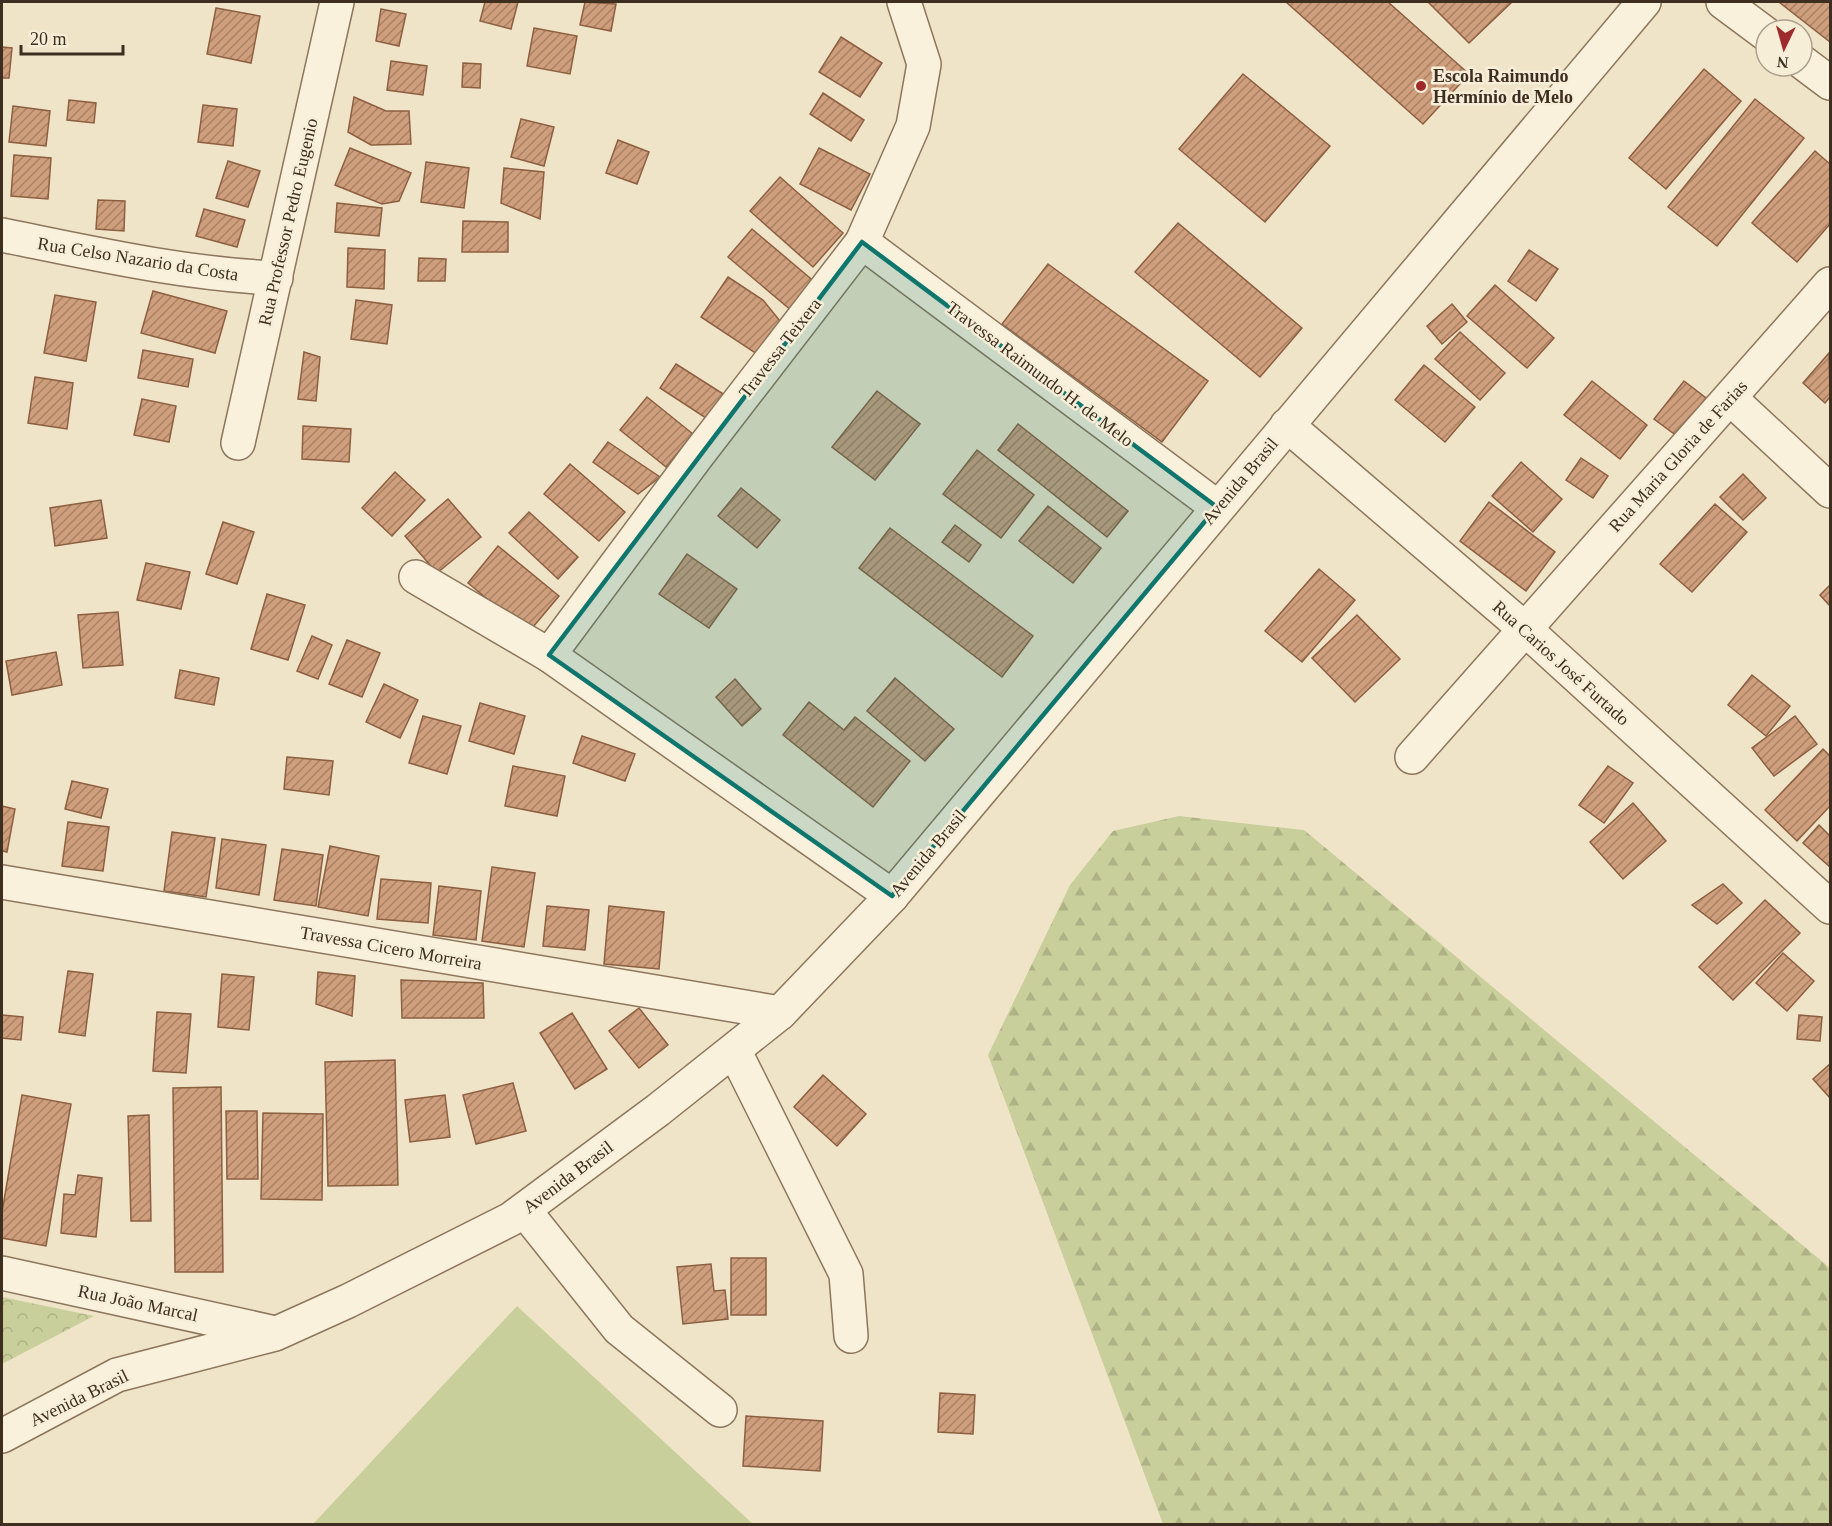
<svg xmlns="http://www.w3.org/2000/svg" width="1832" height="1526" font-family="Georgia,serif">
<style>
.forest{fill:url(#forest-firs)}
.park{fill:url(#park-crowns)}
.pitch{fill:#c9cf9b}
.building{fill:url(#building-hatch);stroke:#8d5f41;stroke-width:1.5}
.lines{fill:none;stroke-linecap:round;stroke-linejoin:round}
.minor-casing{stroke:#8d765c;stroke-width:36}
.minor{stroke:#faf1dc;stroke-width:33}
.marked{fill:#0f766e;fill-opacity:0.2;stroke:#0f766e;stroke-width:4.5;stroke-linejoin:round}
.poi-dot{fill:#9e2a2b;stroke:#f7eed8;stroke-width:2}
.labels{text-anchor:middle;stroke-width:5;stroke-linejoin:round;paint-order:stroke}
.poi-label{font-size:18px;font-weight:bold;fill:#3d2e20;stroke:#f7eed8;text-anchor:start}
.street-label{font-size:18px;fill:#3d2e20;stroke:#f7eed8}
</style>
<defs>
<pattern id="forest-firs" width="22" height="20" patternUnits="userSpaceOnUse" patternTransform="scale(1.5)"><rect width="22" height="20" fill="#c9cf9b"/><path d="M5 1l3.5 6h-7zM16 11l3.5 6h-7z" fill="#aeb285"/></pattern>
<pattern id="park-crowns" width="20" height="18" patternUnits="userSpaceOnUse" patternTransform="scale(1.5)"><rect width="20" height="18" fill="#c9cf9b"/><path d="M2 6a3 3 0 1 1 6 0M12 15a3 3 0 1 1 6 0" fill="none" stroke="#aeb285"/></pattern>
<pattern id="building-hatch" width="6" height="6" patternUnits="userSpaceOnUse" patternTransform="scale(1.5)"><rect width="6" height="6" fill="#cf9f7d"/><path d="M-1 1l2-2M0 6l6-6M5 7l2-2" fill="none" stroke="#a98266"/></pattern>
</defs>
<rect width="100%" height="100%" fill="#f0e4c8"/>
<polygon class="forest" points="1179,816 1304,830 1830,1268 1830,1524 1163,1524 988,1055 1070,885 1113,831"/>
<polygon class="park" points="2,1297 94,1316 2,1364"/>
<polygon class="pitch" points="517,1306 753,1524 313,1524"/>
<g class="building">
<polygon points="485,2 518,2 511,29 480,21"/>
<polygon points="585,2 616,4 611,31 580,25"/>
<polygon points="1286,2 1388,2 1469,74 1423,124"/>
<polygon points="1428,2 1512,2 1469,43"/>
<polygon points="1779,2 1830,2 1830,42"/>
<polygon points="216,8 260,16 251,63 207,54"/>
<polygon points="381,9 406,14 399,46 376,41"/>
<polygon points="534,28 577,36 570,74 527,66"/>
<polygon points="841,37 882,63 860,97 819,72"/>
<polygon points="2,47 12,48 9,78 2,78"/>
<polygon points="391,61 427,66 423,95 387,90"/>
<polygon points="463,63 481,64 480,88 462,87"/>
<polygon points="1704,69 1741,101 1666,189 1629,158"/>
<polygon points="1243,74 1330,146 1265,222 1179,149"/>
<polygon points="823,93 864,120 851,141 810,114"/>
<polygon points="354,97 386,111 409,111 411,144 371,145 348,132"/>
<polygon points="1755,99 1804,138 1717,246 1668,207"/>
<polygon points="69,100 96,103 94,123 67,120"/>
<polygon points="203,105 237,109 233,146 198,142"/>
<polygon points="13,106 50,111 46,146 9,142"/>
<polygon points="521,119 554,127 544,166 511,157"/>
<polygon points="618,140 649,152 637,184 606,173"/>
<polygon points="350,148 411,173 399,201 382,204 335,185"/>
<polygon points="819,148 870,174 851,210 800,184"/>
<polygon points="1815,151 1830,164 1830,224 1797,262 1752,223"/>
<polygon points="14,155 51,158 48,199 11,196"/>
<polygon points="228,161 260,171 248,207 216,198"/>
<polygon points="426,162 469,168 464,208 421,202"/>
<polygon points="504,168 544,172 540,219 501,203"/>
<polygon points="780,177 843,233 813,267 750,211"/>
<polygon points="98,200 125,201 124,231 96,229"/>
<polygon points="337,203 382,208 379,236 335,232"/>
<polygon points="204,209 245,220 237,247 196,236"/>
<polygon points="463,221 508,222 508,252 462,252"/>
<polygon points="1178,223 1302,328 1260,377 1135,272"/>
<polygon points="752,229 816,283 792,311 728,257"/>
<polygon points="348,248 385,250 384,289 347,287"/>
<polygon points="1529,250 1558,269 1536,301 1508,281"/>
<polygon points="419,258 446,259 445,281 418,281"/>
<polygon points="1048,264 1208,381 1162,442 1002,324"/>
<polygon points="728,277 763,300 789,332 769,362 701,317"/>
<polygon points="1495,285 1554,338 1527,368 1467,316"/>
<polygon points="153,291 227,311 215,353 141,333"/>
<polygon points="55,295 96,302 86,361 44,353"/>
<polygon points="356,300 392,305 387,344 351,339"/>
<polygon points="1452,304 1467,322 1442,344 1427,326"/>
<polygon points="1460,332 1505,373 1480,400 1435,359"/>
<polygon points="143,350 193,359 188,387 138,378"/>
<polygon points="304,352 320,357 316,401 298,399"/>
<polygon points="1829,353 1830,397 1825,403 1803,383"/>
<polygon points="676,364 728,397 712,422 660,388"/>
<polygon points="1424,365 1475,407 1445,442 1395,400"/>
<polygon points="35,377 73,383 67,429 28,423"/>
<polygon points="1592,381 1647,425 1620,459 1564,415"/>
<polygon points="1684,381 1706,398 1677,436 1654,419"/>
<polygon points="877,391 920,424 875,480 832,447"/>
<polygon points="647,397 693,434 666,467 620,430"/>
<polygon points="142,399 176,406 169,442 134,435"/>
<polygon points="1018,424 1128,511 1107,537 998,450"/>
<polygon points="303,426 351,429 349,462 302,459"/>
<polygon points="608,442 660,477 638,494 593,462"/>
<polygon points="977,450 1034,495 1001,538 943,494"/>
<polygon points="1581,458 1608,476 1593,498 1566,480"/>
<polygon points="1521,462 1562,499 1533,532 1492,496"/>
<polygon points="570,464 625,512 599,541 544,494"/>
<polygon points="395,472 425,500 392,536 362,508"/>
<polygon points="1743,474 1766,498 1743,520 1720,497"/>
<polygon points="741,488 780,520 757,548 718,516"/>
<polygon points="448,499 481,537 437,573 405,536"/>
<polygon points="101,500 107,538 55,546 50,508"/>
<polygon points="1489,502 1555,552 1526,591 1460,541"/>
<polygon points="1715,504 1747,532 1692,592 1660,564"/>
<polygon points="1048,506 1101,548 1073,583 1019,541"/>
<polygon points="529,512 578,557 558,579 509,533"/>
<polygon points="223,522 254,532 237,584 206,574"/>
<polygon points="955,525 981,545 969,562 942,542"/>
<polygon points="890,528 1033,636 1002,677 859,568"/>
<polygon points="498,546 559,596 528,633 468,583"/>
<polygon points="687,554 737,589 709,628 659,594"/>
<polygon points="146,563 190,572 181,609 137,600"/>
<polygon points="1319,569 1355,600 1302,662 1265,631"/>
<polygon points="1830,585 1830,606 1820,595"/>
<polygon points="267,594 305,605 288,660 251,649"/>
<polygon points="118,612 123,665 83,668 78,615"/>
<polygon points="1357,615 1400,659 1355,702 1312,658"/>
<polygon points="312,636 332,645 318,679 297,671"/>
<polygon points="347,640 380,653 362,697 329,684"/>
<polygon points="56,652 62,685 12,695 6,661"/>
<polygon points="180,670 219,678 214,705 175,698"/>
<polygon points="1752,675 1790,706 1766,736 1728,705"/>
<polygon points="895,678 954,729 925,761 867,711"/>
<polygon points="735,679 761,709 742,726 716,697"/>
<polygon points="384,684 418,700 400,738 366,722"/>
<polygon points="809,702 844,730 855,717 910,761 873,807 783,735"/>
<polygon points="480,703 525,716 514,754 469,741"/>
<polygon points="423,716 461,726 447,774 409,763"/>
<polygon points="1795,716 1817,744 1774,776 1752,748"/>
<polygon points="582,736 635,754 625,781 573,763"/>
<polygon points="1823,749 1830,756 1830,806 1797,841 1765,810"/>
<polygon points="287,757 333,761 329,795 284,789"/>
<polygon points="513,766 565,776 557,816 505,806"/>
<polygon points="1608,766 1633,783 1604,823 1579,805"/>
<polygon points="72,781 108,789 101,818 65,809"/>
<polygon points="1633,803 1666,841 1623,879 1590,842"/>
<polygon points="2,806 15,809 7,852 2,851"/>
<polygon points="68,822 109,827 103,871 62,866"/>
<polygon points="1819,825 1830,836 1830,867 1803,843"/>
<polygon points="172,832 215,838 206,897 164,891"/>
<polygon points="222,839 266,845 259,895 216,888"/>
<polygon points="330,846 379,856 368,916 318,907"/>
<polygon points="282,849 323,855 316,906 274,900"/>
<polygon points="492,867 535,873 524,947 482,941"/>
<polygon points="381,879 431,883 428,923 377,919"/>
<polygon points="1723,884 1742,903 1717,924 1692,905"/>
<polygon points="439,886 481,891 476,940 433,935"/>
<polygon points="1765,900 1800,933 1733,1000 1699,967"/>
<polygon points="547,906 589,910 585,950 543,946"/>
<polygon points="609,906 664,912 659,969 604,964"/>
<polygon points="1783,953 1814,981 1787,1011 1756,983"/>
<polygon points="68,971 93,974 85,1036 59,1032"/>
<polygon points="318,972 355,976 352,1016 316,1004"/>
<polygon points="222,974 254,977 249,1030 218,1027"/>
<polygon points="401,980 483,983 484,1018 402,1018"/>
<polygon points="639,1008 668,1045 639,1068 609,1031"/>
<polygon points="157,1012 191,1014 186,1073 153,1071"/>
<polygon points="572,1013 607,1069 575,1089 540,1033"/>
<polygon points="2,1015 23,1017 21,1040 2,1038"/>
<polygon points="1799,1015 1822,1017 1820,1041 1797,1039"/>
<polygon points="395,1060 398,1185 328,1186 325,1062"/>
<polygon points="1830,1064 1830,1098 1813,1079"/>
<polygon points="823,1075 866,1114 837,1146 794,1107"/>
<polygon points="513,1083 526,1131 476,1144 463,1095"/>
<polygon points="221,1087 223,1272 175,1272 173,1088"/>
<polygon points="22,1095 71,1104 46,1246 2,1238 2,1212"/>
<polygon points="445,1095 450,1137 410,1142 405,1100"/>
<polygon points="226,1111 257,1111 258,1179 227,1179"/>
<polygon points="263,1113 323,1114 322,1200 261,1199"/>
<polygon points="149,1115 151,1221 131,1221 128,1116"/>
<polygon points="78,1175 102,1178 96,1237 61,1233 64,1194 75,1195"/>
<rect x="731" y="1258" width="35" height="57"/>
<polygon points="711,1264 714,1291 725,1290 728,1319 683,1324 677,1267"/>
<polygon points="940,1393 975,1395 973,1434 938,1432"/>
<polygon points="746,1416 823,1421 820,1471 743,1466"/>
</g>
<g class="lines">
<g class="minor-casing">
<g id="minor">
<polyline points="1723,2 1766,34"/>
<polyline points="1802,62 1830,83"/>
<path d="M2,235C92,253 183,274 276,278"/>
<polyline points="862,242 1217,507"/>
<polyline points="1730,398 1830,491"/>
<polyline points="1287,425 1525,629 1830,907"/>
<polyline points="238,443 337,2"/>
<polyline points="416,577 549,655 892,896"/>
<polyline points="549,655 697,456 862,242 913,126 924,64 904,2"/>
<polyline points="1412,757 1830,284"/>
<polyline points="2,882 780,1013"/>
<polyline points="734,1050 846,1274 851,1336"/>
<polyline points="524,1210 619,1329 720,1410"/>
<polyline points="2,1273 271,1332"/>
<polyline points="2,1436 117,1375 275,1334 348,1301 511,1219 658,1110 780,1013 892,896 1644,2"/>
</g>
</g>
<use href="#minor" class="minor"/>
</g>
<path class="marked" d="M862,242L1217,507L892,896L549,655Z"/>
<circle class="poi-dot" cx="1421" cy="86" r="6"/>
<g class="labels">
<g class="poi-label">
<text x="1433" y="82">Escola Raimundo<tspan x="1433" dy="21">Hermínio de Melo</tspan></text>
</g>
<g class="street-label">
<text transform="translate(288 222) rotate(-77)" y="6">Rua Professor Pedro Eugenio</text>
<text transform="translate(138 259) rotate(9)" y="6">Rua Celso Nazario da Costa</text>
<text transform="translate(780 348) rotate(-52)" y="6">Travessa Teixera</text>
<text transform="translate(1040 374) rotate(37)" y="6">Travessa Raimundo H. de Melo</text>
<text transform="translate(1678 456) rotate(-48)" y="6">Rua Maria Gloria de Farias</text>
<text transform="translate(1240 481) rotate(-50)" y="6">Avenida Brasil</text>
<text transform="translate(1561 663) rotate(42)" y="6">Rua Carios José Furtado</text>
<text transform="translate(928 853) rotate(-50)" y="6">Avenida Brasil</text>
<text transform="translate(391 948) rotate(10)" y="6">Travessa Cicero Morreira</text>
<text transform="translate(568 1177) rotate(-37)" y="6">Avenida Brasil</text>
<text transform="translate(138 1303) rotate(12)" y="6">Rua João Marcal</text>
<text transform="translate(79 1398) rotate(-26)" y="6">Avenida Brasil</text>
</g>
</g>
<rect width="1832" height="1526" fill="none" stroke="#3d2e20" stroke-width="6"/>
<g transform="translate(1784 48) rotate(185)"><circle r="28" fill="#f7eed8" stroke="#ada18e" stroke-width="1.5"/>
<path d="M0-4.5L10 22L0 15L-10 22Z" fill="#9e2a2b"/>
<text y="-9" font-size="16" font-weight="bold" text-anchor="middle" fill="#3d2e20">N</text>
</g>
<path d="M21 45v9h102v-9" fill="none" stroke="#3d2e20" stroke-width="3"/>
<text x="30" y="45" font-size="18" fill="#3d2e20" stroke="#f7eed8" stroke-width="4.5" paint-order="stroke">20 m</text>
</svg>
